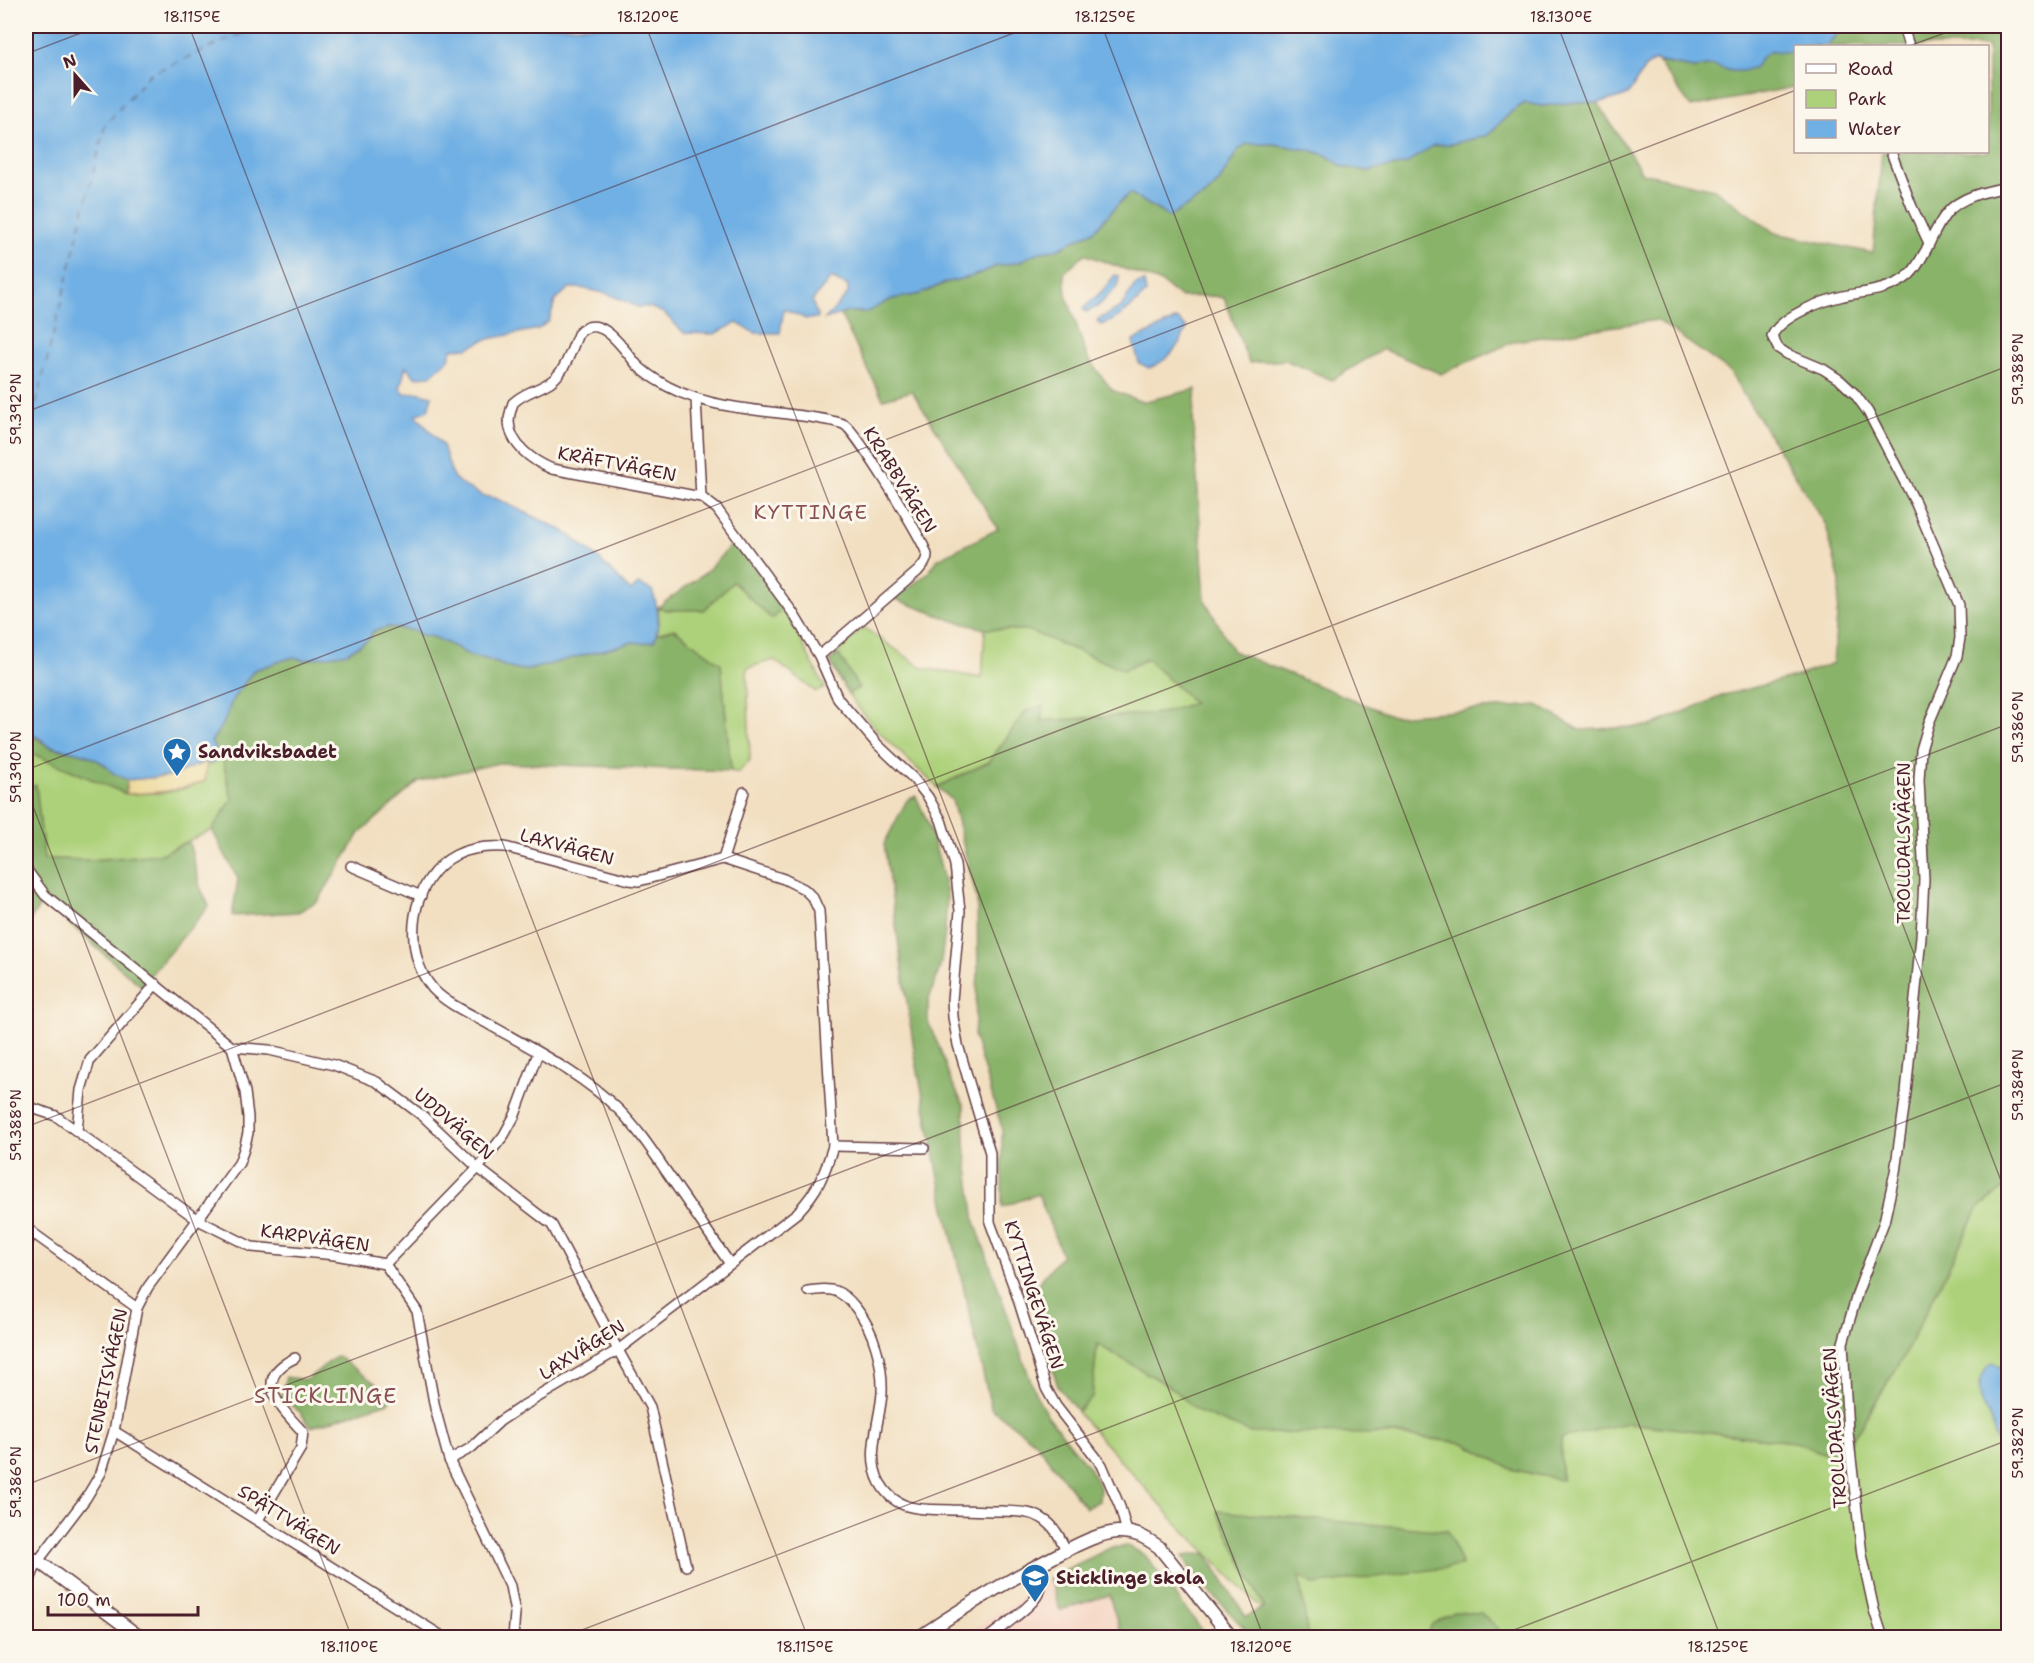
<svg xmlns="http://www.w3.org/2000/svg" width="2034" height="1663" font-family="'Shantell Sans',sans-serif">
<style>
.built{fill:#f5d3c1}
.green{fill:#add17a;stroke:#7c7852;stroke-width:1.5}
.forest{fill:#8ab36a;stroke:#6a694a;stroke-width:1.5;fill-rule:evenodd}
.sand{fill:#eeda9e;stroke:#9c7c64;stroke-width:1.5}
.water{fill:#71b0e4;stroke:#5e6888;stroke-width:1.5}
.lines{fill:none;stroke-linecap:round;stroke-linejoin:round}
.ferry{stroke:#58526c;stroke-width:1.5;stroke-dasharray:8 6;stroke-linecap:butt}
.street-casing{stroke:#633c42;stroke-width:12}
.secondary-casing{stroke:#633c42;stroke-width:15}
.street{stroke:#fff;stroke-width:9}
.secondary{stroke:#fff;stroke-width:12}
.ticks{fill:none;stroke:#4a1f2b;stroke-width:1.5;stroke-opacity:0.45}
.labels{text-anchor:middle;stroke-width:6;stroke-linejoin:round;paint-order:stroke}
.street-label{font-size:18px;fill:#4a1f2b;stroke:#fbf7ec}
.poi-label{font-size:18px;font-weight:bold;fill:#4a1f2b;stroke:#fbf7ec;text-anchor:start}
.neighbourhood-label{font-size:20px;letter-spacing:1.5px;fill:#894f53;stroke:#fbf7ec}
.quarter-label{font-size:21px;letter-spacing:1.5px;fill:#894f53;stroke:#fbf7ec}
.neatline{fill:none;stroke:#4a1f2b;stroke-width:2}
.ticks-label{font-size:15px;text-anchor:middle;fill:#4a1f2b}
</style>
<rect width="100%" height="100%" fill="#fbf7ec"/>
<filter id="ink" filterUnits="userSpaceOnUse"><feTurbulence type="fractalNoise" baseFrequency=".0167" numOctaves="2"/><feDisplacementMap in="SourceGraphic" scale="12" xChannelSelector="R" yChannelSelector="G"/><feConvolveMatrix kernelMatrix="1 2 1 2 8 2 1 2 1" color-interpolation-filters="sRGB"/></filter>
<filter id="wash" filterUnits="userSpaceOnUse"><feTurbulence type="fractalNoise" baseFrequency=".008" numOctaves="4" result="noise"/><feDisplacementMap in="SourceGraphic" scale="24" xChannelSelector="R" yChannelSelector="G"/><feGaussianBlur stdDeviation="1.35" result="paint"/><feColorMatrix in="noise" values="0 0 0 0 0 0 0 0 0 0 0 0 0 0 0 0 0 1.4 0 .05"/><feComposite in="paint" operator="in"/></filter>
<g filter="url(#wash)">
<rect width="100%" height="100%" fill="#f2dfc1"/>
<polygon class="built" points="1049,1578 1060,1610 1109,1595 1122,1637 960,1638"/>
<g class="green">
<polygon points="732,581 772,619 784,608 825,688 816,692 774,660 747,668 750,760 738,773 731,771 721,664 674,629 656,634 659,623 658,607 667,610"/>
<path d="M863,627L923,668L982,678L985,629L1027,630L1124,670L1147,659L1195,703L1162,713L1041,721L1043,706L1026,711L989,762L937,787C897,749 852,713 830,661Z"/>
<polygon points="31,753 126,794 163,793 186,788 205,781 207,761 210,764 222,757 232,800 212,830 161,854 91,860 44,859 36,785 26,787 26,755"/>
<polygon points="2008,1185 2008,1637 1290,1637 1174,1520 1077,1412 1092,1398 1097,1344 1171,1387 1199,1412 1464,1443 1511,1469 1561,1479 1561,1438 1627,1423 1795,1442 1840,1459 1901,1361 1978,1209"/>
</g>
<g class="forest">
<path d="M1844,26H2008V1185L1978,1209L1901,1361L1840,1459L1795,1442L1627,1423L1561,1438V1480L1511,1469L1464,1443L1396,1434L1251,1433L1199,1412L1171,1387L1097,1344L1092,1398L1077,1411L1058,1387L1030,1293L1062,1255L1038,1194L1002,1207V1128L974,1037L978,973L977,900L952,800L937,787L989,762L1026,711L1043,706L1042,721L1162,713L1194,703L1147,659L1124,670L1027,630L985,629L954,621L895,599L929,572L938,559L998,529L912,391L883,399L840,314L848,312H867L892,299L920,294L947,282L970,277L997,266L1019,262L1036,253L1055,250L1094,231L1117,205L1130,193L1169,217L1208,193L1219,182L1238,150L1247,144H1274L1309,150L1326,155L1344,167L1368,171L1386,167L1420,153L1434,145L1451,144L1488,135L1512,111L1525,103L1542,106L1577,102L1598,103L1642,173L1714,189L1775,233L1873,253L1882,152H1988V46H1826ZM1084,254L1162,283L1180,297L1213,296L1224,298L1249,363L1285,360L1332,380L1383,349L1441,374L1515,341L1657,320L1729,371L1826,525L1840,582L1833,663L1795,677L1724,695L1650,726L1580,730L1537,705L1393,716L1233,651L1205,600L1193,417L1196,389L1142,402L1112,390L1087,357L1066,294L1064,273Z"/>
<polygon points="1774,49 1795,53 1795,87 1691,107 1658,62 1694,68 1713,65 1731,71 1755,67 1761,56"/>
<polygon points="735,541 784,608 772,619 733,582 704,610 667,610 658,607 705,573"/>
<polygon points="389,627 417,631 421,635 434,637 457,648 470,656 486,659 513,669 528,670 632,642 653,641 656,634 674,629 721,664 731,771 499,763 419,781 360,833 318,901 298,912 232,916 238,879 212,830 232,799 222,757 211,743 225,720 232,700 254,670 293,657 304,660 347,653 369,639 373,631"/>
<polygon points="839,655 859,688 848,694 830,661"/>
<path d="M26,732C34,736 42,743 50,747C61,751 75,750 87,755C102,761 113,772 127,780L126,794L31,753L26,755Z"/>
<polygon points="36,785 44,859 91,860 161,854 189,841 200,887 209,906 141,986 43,901 26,926 26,787"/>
<polygon points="916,796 927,821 939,860 947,894 945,933 940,967 928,1002 928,1022 940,1049 950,1079 964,1106 965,1145 975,1222 1035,1393 1048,1416 1089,1468 1100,1488 1099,1501 1086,1508 1035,1442 991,1408 944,1203 915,1056 884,844 907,800"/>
<polygon points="337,1356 392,1395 389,1402 311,1427 300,1412 281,1398 286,1377 306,1380"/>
<polygon points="1217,1511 1448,1531 1462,1566 1313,1585 1299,1575 1308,1637 1253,1637 1196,1578 1183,1556 1206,1553 1246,1617 1264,1607"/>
<polygon points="1128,1546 1145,1555 1207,1637 1122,1637 1109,1595 1060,1610 1049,1578 1110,1548"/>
<polygon points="1454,1612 1481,1613 1498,1628 1500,1637 1427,1637 1426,1635 1432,1624"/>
</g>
<path class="sand" d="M207,761L205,781C178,792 154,793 126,794L127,780L171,776Z"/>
<g class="water">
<path d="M26,26H1844L1826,46H1796L1795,53C1774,51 1767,46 1755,67L1743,71H1731L1713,65L1694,68L1655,61L1645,67L1628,95L1598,103L1577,102L1542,106L1525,103L1512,111L1488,135L1451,144L1434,145L1406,164L1368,171L1344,167L1326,155L1309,150L1274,144H1247L1238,150L1219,182L1208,193L1169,217L1130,193L1117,205L1094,231L1055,250L1036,253L1019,262L997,266L970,277L947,282L920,294L892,299L867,312H848L825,319L848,294V286L831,278L812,301L818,318L806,319L784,309L780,333H755L737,323L714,334L684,333L664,313L649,307H638L608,294L581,288H569L555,301L549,321L538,329L484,340L468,348L452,349L449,359L430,376L415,377L406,366L400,388L405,394L416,392L432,396L428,410L416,415L443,446L453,477L462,485L483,496L495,498L564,531L597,557L631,591L638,584L652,590C658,608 661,622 654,641L643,643L632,642L528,670L513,669L486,659L470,656L457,648L434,637L421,635L416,631L389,627L373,631L369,639L347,653L304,660L293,657L254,670L232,700L225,720L211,742L222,757L210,765L207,761L171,776L127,780L113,773L103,763L85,754L49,746L39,738L26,732Z"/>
<polygon points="1115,275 1119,276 1118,286 1097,307 1086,312 1083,309 1103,290"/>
<path d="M1144,282L1146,293C1132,307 1119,320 1100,325L1097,320L1121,307L1135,285Z"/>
<path d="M1177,319L1187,328C1178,348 1169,360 1149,368L1139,363L1133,341Z"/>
<path d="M1992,1362L2008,1371V1465C1999,1453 1997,1445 1994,1431C1989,1412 1974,1398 1982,1377C1984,1371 1987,1366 1992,1362Z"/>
</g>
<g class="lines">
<polyline class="ferry" points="26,445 105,125 150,74 259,26"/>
</g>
</g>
<g filter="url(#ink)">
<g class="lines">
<g class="street-casing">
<g id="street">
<polyline points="1900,26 1904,30 1909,46"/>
<polyline points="1891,152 1912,207 1929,243"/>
<polyline points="696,399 701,497"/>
<path d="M819,656L918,571C922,566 927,562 927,555C925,542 857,433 845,425C842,423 836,422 832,421C773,408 708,414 655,379C649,375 642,370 637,365C624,350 600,310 578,334C570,353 565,375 545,385C534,391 522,394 513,403C511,409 509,416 509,422C510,445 533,461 552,469L701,497L717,509L793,613L819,656L838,699L877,744L913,778L928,797L941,820L955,865L960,911L952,1000L953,1017L958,1045L990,1153V1222L1016,1293L1046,1388L1056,1406L1102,1465L1120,1507L1127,1532"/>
<polyline points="723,859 744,792"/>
<polyline points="351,866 421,896"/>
<polyline points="26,869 45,895 232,1047 269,1050 334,1065 377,1082 424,1117 478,1168 552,1225 618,1350 650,1407 686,1566"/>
<polyline points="26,1106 56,1116 198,1220 252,1247 335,1255 385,1264 417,1311 435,1408 449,1460 510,1586 515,1613 513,1638"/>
<polyline points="77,1131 81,1090 90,1060 156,984"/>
<polyline points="833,1146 924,1148"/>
<polyline points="26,1228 137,1308"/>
<polyline points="26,1247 32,1232"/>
<polyline points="385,1264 478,1168 504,1135 515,1115 538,1053"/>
<path d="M808,1291C831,1287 841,1289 856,1308C874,1330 883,1364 882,1393C880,1423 865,1455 880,1483C897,1513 923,1509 952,1510C969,1510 985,1511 1002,1511C1017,1512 1033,1511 1046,1521C1056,1528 1061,1540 1066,1550"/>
<polyline points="114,1431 445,1638"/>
<path d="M449,1460L471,1448L500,1421L521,1407L618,1350L797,1213C818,1190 824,1176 833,1146L819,911L813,898L804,889L784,879L723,859L639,881L629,880L505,847C489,846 472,847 456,855C410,878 400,951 433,989C448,1005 471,1014 490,1025C534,1050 582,1074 619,1110C638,1129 653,1152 668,1174C689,1204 709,1234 730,1264"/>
<path d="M258,1520L301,1448L303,1432C281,1408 250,1379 295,1358"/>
<polyline points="26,1589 38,1561 86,1498 101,1473 114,1431 137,1308 148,1287 239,1163 244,1149 248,1133 248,1117 245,1092 232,1047"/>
<path d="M988,1638C1000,1628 1033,1606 1038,1594C1042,1585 1038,1574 1035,1566"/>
<path d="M1883,1638L1874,1610L1862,1555L1848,1432L1843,1343L1858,1291L1884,1222L1895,1172L1906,1093L1921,937L1924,879L1919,780L1921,750L1929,723L1957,656L1960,638L1959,605L1916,504L1868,412L1855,394L1840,380L1823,369L1787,354L1778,348L1772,336C1781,316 1822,301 1843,296C1863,292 1886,291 1904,279C1915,272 1920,260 1926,250C1932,238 1938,224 1946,214C1960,196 1988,191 2008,187"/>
</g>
</g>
<g class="secondary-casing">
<g id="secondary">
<polyline points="26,1556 38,1561 141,1638"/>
<path d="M918,1638C964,1607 1012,1578 1061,1553C1079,1544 1097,1534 1117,1532C1134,1531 1145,1537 1159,1547L1232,1638"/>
</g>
</g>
<use href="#street" class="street"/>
<use href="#secondary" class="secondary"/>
</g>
</g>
<path class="ticks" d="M189,26L808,1638M646,26L1264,1638M1102,26L1721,1638M1558,26L2008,1199M1909,46L1964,26M26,54L99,26M26,412L1032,26M26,770L1796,90M26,788L352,1638M26,1127L2008,366M26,1485L2008,724M561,1638L2008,1082M1493,1638L2008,1440"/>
<defs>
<g id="sight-pin" transform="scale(1.5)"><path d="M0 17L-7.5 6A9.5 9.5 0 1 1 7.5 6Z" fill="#1f6fb2" stroke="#fbf7ec"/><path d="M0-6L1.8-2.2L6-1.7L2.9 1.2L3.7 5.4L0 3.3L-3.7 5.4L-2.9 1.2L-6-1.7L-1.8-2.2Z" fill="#fff"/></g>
<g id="school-pin" transform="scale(1.5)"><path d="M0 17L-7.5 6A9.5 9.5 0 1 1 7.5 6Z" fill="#1f6fb2" stroke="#fbf7ec"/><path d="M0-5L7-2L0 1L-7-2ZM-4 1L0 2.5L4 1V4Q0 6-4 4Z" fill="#fff"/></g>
</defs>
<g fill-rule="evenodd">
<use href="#sight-pin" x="177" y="752"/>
<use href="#school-pin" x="1035" y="1578"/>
</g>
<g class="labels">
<g class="street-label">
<text transform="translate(617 464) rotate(11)" y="6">KRÄFTVÄGEN</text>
<text transform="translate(900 480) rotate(58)" y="6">KRABBVÄGEN</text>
<text transform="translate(1904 843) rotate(-90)" y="6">TROLLDALSVÄGEN</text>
<text transform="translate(567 847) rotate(15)" y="6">LAXVÄGEN</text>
<text transform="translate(454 1124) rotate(41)" y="6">UDDVÄGEN</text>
<text transform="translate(315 1238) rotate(8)" y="6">KARPVÄGEN</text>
<text transform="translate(1034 1295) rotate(72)" y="6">KYTTINGEVÄGEN</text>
<text transform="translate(582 1350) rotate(-32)" y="6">LAXVÄGEN</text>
<text transform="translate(106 1381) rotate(-78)" y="6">STENBITSVÄGEN</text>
<text transform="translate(1835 1428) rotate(-94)" y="6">TROLLDALSVÄGEN</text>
<text transform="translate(289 1520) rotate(32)" y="6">SPÄTTVÄGEN</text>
</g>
<g class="poi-label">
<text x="198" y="758">Sandviksbadet</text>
<text x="1056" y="1584">Sticklinge skola</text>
</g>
<g class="neighbourhood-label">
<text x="811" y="519">KYTTINGE</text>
</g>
<g class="quarter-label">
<text x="326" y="1403">STICKLINGE</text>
</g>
</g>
<rect width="2034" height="1663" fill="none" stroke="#fbf7ec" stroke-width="66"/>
<rect x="1794" y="45" width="195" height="108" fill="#fbf7ec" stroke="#b4a19f" stroke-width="1.5"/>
<rect x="1806" y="64" width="30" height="9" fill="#ffffff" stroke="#b4a19f" stroke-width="1.5"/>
<text x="1848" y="75" font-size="18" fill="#4a1f2b">Road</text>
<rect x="1806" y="90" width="30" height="18" fill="#add17a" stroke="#b4a19f" stroke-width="1.5"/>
<text x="1848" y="105" font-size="18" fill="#4a1f2b">Park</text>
<rect x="1806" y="120" width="30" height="18" fill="#71b0e4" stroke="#b4a19f" stroke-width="1.5"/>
<text x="1848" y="135" font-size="18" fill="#4a1f2b">Water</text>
<g transform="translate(75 75) rotate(339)" stroke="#fbf7ec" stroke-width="4.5" paint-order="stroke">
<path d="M0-4.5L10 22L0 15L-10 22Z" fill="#4a1f2b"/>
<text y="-9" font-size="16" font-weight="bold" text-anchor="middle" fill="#4a1f2b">N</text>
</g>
<path d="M48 1606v9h150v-9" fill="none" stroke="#4a1f2b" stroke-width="3"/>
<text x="57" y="1606" font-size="18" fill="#4a1f2b" stroke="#fbf7ec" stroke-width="4.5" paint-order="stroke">100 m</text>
<rect x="33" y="33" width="1968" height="1597" class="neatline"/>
<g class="ticks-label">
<text x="192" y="22">18.115°E</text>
<text x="648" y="22">18.120°E</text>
<text x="1105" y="22">18.125°E</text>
<text x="1561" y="22">18.130°E</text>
<text transform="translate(2018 369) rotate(-90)" y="5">59.388°N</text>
<text transform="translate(16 409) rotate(-90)" y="5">59.392°N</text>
<text transform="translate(2018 727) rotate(-90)" y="5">59.386°N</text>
<text transform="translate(16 767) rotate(-90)" y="5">59.390°N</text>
<text transform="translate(2018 1085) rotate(-90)" y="5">59.384°N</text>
<text transform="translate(16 1125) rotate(-90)" y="5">59.388°N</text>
<text transform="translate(2018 1443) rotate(-90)" y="5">59.382°N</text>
<text transform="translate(16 1482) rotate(-90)" y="5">59.386°N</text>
<text x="349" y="1652">18.110°E</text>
<text x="805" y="1652">18.115°E</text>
<text x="1261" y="1652">18.120°E</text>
<text x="1718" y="1652">18.125°E</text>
</g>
</svg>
